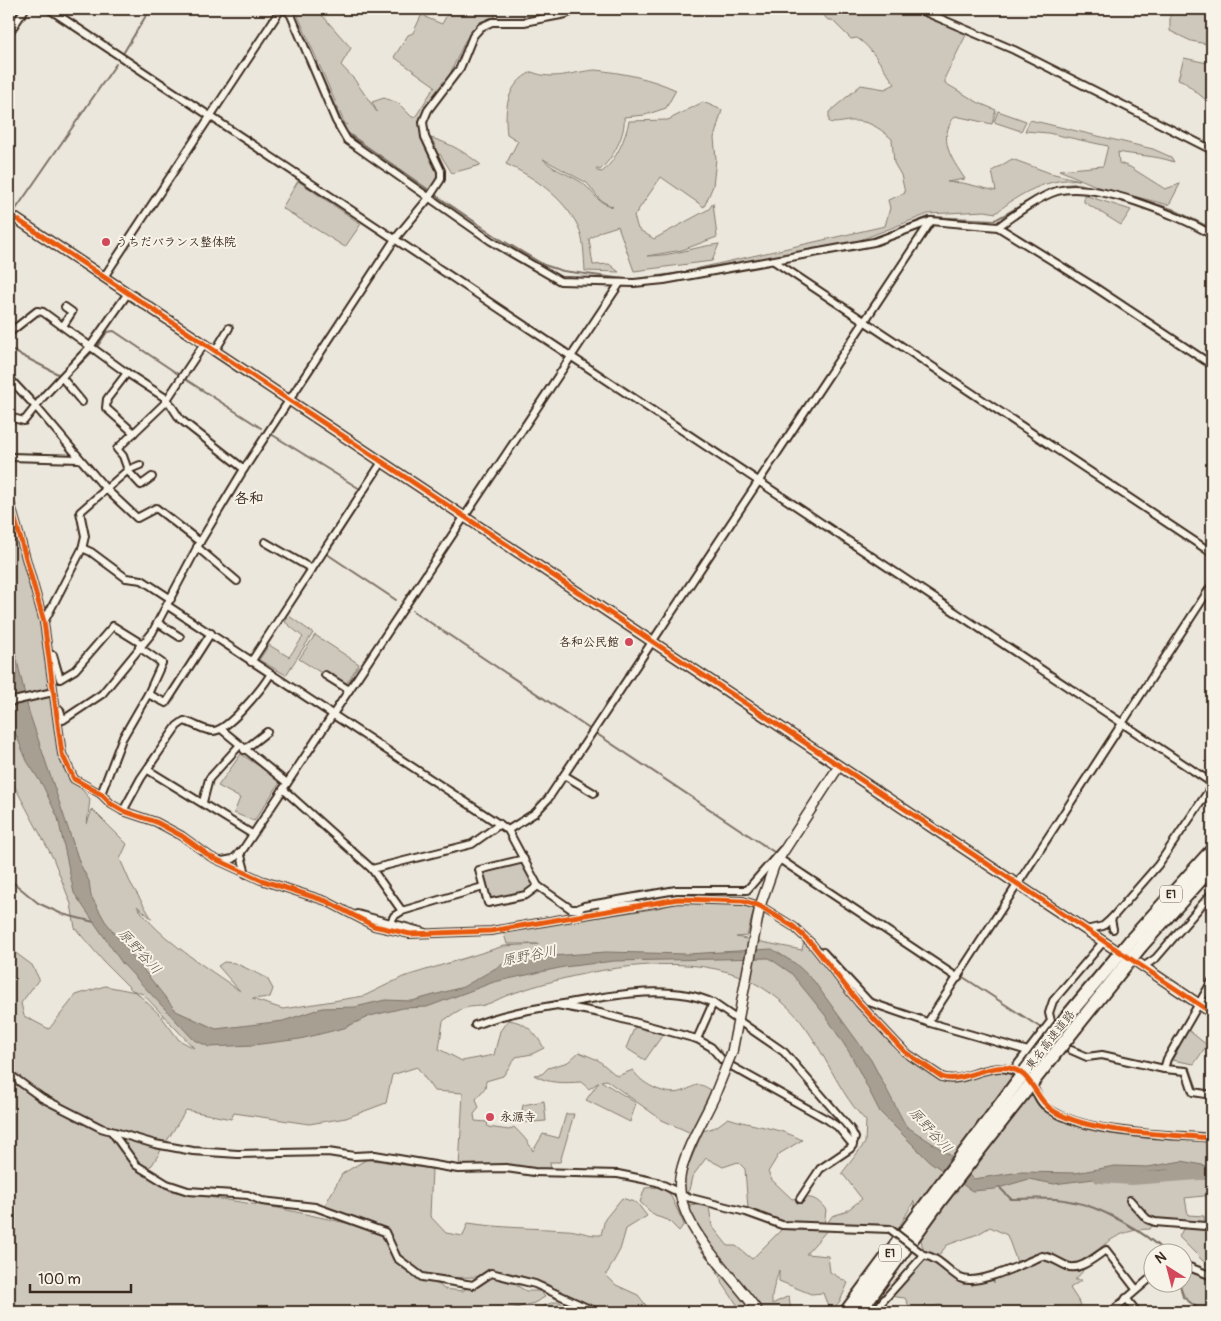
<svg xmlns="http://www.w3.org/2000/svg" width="1221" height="1321" font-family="Pangolin,'Klee One',sans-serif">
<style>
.green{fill:#cec8bc;stroke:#84796d;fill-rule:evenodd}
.water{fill:#a89f93;stroke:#7c7064}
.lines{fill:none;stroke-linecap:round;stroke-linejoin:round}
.stream{stroke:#7c7064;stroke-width:2}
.river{stroke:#a89f93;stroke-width:12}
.street-casing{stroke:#3b2a1e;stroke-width:10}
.secondary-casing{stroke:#3b2a1e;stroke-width:12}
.highway-casing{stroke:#3b2a1e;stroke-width:16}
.street{stroke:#f7f3e8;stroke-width:6}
.secondary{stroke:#f7f3e8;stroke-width:9}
.highway{stroke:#f7f3e8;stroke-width:12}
.street-bridge-casing{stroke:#3b2a1e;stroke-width:10;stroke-linecap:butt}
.secondary-bridge-casing{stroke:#3b2a1e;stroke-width:12;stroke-linecap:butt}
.highway-bridge-casing{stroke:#3b2a1e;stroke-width:16;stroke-linecap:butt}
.street-bridge{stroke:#f7f3e8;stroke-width:6}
.secondary-bridge{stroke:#f7f3e8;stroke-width:9}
.highway-bridge{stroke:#f7f3e8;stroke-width:12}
.cycleway-casing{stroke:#f7f3e8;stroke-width:8}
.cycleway{stroke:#e8590c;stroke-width:5}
.poi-dot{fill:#d1495b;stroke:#f7f3e8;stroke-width:2}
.labels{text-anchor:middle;stroke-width:4;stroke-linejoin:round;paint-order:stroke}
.shield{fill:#f7f3e8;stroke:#73665b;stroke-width:1}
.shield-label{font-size:11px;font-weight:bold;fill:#3b2a1e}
.poi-label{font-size:12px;font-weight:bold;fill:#3b2a1e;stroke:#f7f3e8;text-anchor:start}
.street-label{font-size:12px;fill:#3b2a1e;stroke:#f7f3e8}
.water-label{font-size:14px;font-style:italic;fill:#615347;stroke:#f7f3e8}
.quarter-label{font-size:15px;font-weight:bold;fill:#3b2a1e;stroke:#f7f3e8}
</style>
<rect width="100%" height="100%" fill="#ece7dc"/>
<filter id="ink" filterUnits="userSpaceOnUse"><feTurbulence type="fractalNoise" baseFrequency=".02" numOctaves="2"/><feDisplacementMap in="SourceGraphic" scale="10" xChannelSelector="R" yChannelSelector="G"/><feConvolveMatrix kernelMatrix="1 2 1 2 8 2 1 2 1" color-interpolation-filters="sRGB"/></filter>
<g filter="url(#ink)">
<g class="green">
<path d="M295,9H323L320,13L351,48L341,65L354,79L377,112L372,102L384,98L398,103L412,117L416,116L435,86L394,57L408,35L413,33L423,12L427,18L442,24L450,9H499L494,17L479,22L465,41L444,87L421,116L433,153L436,147L431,138C450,143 466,153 481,165L452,173L440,154L432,157C439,171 439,178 429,190L349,138L343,123L347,125L344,122Z"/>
<path d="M817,9H914L967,33L945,77V83L979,103L996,110L992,124L955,116C937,139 951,158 965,179L947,182L963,183L996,191L992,171L1012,159L1050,173L1080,180C1049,177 1018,194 996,213L985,211L928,214L847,245L695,269L885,226L890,208L888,200L905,193L901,175L894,163L892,139C877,126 868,120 849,121C841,122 836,124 829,122V112L861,85L885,89L895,84C884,70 871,46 857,38L851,39L832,20H828Z"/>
<polygon points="1170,9 1212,9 1212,45 1191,41 1170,31"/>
<polygon points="1184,58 1212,64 1212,105 1183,81 1178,79"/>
<path d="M595,70C623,73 650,78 676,90L666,108L645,115L624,117C626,134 613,158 600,170L596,168L597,171L602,172C616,161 626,137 629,121L668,120L703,102L722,110L714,138L716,159L713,186L704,207L661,177L634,216L638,229L654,239L709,209L713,203L717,237L682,250L647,256C674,256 693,247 719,244L712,261L634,271L618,226L602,231L589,239L593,265L609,264L619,272L585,271C584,256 584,239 578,226C563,197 534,177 506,164L518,141L507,134C504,109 507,83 532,72C553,81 572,72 595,70ZM543,159L587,183L600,200L613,207C597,202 597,197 586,186C574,175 555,172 543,159Z"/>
<polygon points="998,111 1026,121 1021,131 994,122"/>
<path d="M1030,120L1153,149L1171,157L1174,162C1155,155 1137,156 1118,152L1119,163L1130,167L1165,189L1180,184L1169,205L1101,188L1059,170L1103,166L1108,146L1048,133L1025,131Z"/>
<polygon points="298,181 361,224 345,247 282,208"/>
<polygon points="1084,195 1131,210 1121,225 1084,202"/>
<path d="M9,500L44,622L62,766L90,799L87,824L92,809L127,844L120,859L130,882L152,919L137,906C158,938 209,969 240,991L218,966L224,962L235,963L267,978L273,989L270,997L252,999L283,1009L364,996L403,977L504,946L539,944H507L503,931L653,909L682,902L743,905L754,909L747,936L736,937L802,950L804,940L890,1037L919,1064L949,1079L991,1068L1014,1069L1041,1101L1073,1122L1117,1129L1212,1138V1195L1185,1198L1188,1215L1204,1216L1205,1225L1155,1222L1150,1229C1114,1230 1106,1245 1078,1265L1083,1271L1075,1280H1082L1070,1288L1081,1305C1073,1313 1068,1314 1058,1308L1060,1312L1047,1310L1043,1312H958L956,1310L939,1305L912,1312L905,1298L888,1296L881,1299L918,1255L943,1265L973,1286L969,1280L992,1275L994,1283V1274L1017,1262L1007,1235L990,1227L978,1234L947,1245L939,1255L923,1250L914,1201L898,1229L827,1224L832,1216L845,1212L862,1199L842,1173L865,1143L866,1121C831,1085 821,1034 781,1001C766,989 747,977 728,972C663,953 571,973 508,995C500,998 492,1003 484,1005C478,1007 471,1006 465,1008C458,1010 449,1017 443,1021L439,1049L462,1061L494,1055L500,1031L508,1020C526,1022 535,1032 544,1048L532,1054L516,1057L503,1076L486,1081L485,1088L476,1099L479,1108L474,1114L475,1121L487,1122L488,1127L509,1130L514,1127C522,1135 528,1141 533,1151L543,1134L559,1138L566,1114H574L560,1162H550L551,1170L459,1168L463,1093L434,1091L417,1067L392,1075L386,1103L346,1118L309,1124L234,1113L231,1119L186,1110L152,1165L145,1169L170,1191L278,1208L360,1226L332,1212L325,1205L342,1174L367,1159L432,1169L430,1216L446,1233L463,1236L468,1223C501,1228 533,1228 566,1230C578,1230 588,1236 601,1235L605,1219L622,1198L637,1203L647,1216L626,1229L620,1250L606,1275L616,1285L638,1295L651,1312H606L572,1300L546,1283L516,1285L526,1291H541L545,1297L534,1303L501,1312H9V948L32,965L39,979L21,1003L24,1016L49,1029L76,995L105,986L136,992L161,1016L179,1040L194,1048L143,994L132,990L104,962L75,928L71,904L53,858L9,776ZM479,1277L463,1291L444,1289L431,1278Z"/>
<polygon points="289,616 313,633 286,675 259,660 269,645 289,657 303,637 285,622"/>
<polygon points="315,635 359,664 344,687 299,659"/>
<polygon points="241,754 281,781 254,821 234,813 240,798 218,786"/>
<polygon points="523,861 536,886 531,890 489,901 481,871"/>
<polygon points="636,1024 664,1033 645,1060 626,1048"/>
<polygon points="1188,1030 1207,1045 1194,1064 1172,1060"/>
<path d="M579,1052L598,1060L617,1076L633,1070C640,1083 664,1096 680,1092C695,1088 696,1079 712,1091L691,1133L662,1120L606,1080L601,1081L636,1103L630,1122L586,1100L599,1082L589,1089L581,1082C563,1083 549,1084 534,1075L542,1074L548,1068L568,1062Z"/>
<polygon points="544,1101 546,1121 520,1123 523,1105"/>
<path d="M728,1118C752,1126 781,1128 802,1140L779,1154L768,1172L772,1180L792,1199C808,1196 816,1196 826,1210L824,1226L830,1227L806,1254L828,1256L830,1272L848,1283L840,1301L831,1312H820L829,1309L823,1293L811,1294L779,1281V1270C776,1282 771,1291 772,1304L789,1296L791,1312H758L756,1309L746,1305L740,1309L723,1284L715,1267L698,1247L691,1234L689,1204L709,1207L712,1226L728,1246H736L752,1259L785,1226L748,1209L745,1169L738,1162L723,1167L706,1158L692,1177L689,1190L686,1193L681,1183L703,1131L716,1127Z"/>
<polygon points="660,1187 670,1194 684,1224 679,1231 668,1220 655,1216 640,1202 645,1188"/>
<path d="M1205,1226L1212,1227V1309L1207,1307L1212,1312C1196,1312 1183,1298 1179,1284H1184V1269L1209,1271V1267L1179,1237L1183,1229Z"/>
<polygon points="554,1302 560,1302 571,1312 565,1312 559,1307 543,1312 534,1312 533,1310"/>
</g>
<path class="water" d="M9,626L29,712L80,864L89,881L91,896L105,921L176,1011L216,1029L283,1021L322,1008L355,1007L385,1000L412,1001L463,987L508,961L525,958L606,952L687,954L772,949L796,964L813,980L871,1060L906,1126L950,1155L974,1179L1020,1172L1075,1173L1115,1166L1148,1167L1182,1161L1212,1167V1180C1196,1180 1182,1170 1165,1170L1054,1184L1029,1179L995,1189L972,1191L929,1161L880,1112L851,1055L825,1015L791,973L769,958L614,961L564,967L494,982L427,1007L403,1008L370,1016L344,1028L300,1039L253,1045L209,1047L193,1039L122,963L74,893L58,818L43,786L27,761L9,718Z"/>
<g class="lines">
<g class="stream">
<polyline points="292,9 346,132 430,191"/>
<polyline points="124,52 150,9"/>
<polyline points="434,194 500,239 544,265 563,271 631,280 701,270"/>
<polyline points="1136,198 1172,209 1212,229"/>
<polyline points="16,209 116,64"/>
<polyline points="834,246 872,239 929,217 995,220 1049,190 1065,185 1078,184 1107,191"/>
<polyline points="762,259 780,256"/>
<polyline points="97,347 107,332 114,331 178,374"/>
<polyline points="9,349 58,374"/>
<polyline points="69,375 92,352"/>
<polyline points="185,379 261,428"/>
<polyline points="271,434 360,489"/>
<polyline points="364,496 327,554 396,600"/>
<polyline points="413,611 588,728"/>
<polyline points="597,734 774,852"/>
<polyline points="9,879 38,903 62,914 94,922"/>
<polyline points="963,977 1041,1028"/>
<polyline points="1077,1048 1091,1054"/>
<polyline points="1154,1064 1163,1065"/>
<polyline points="1170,1066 1180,1067"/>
<polyline points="1187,1068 1190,1069 1197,1089 1202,1090"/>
<path d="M999,1187L1011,1199C1030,1199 1050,1197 1069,1201C1100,1206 1144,1231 1167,1254"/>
<polyline points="1180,1284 1183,1297 1203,1312"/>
</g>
<polyline class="river" points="1099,1177 1132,1179 1212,1173"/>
<g class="street-casing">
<g id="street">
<polyline points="49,9 1212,783"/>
<polyline points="286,9 291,15 336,121 347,140 491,241 560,281 634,283 664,280 874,242 931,221 998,227 1093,286 1212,365"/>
<polyline points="918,9 1014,50 1212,150"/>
<polyline points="9,33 25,9"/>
<path d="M998,227C1012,216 1040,196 1057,191C1094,181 1180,215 1212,235"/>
<polyline points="774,261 1212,553"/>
<polyline points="104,277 281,9"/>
<polyline points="63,326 72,312 65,307"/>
<polyline points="9,333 37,311 43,312 124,371 167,399 180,419 244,469"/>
<polyline points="215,351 229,328"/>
<polyline points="127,373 107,399 106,408 134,433"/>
<polyline points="9,378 37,408 106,489 137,518 156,508 200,542"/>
<polyline points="63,379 82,402"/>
<polyline points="9,417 24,421 44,396 90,347 128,293"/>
<polyline points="10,457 80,459"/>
<polyline points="128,470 140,465"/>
<polyline points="128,471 141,485 152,477"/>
<path d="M9,498L44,622L62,754L74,779L101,794L111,804L123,811L156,822L182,836L211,857L261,880L326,901L374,926L410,934L491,931L678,899L743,901L760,906L794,927L812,944L859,1003L905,1052L942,1077C967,1086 991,1054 1023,1076"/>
<polyline points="265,542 312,569"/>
<polyline points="197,547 237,581"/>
<polyline points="82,548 91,552 126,578 142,580 171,599"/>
<polyline points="168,606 508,830 538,886 526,895 488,903 479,870 524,859"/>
<polyline points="44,622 82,549 85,536 80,512 128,470 123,456 117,449 164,404 204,344"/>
<polyline points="158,623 180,637"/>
<polyline points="53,655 60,679 75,670 113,626 142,644"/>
<polyline points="251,662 382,462"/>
<polyline points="325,675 349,690"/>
<polyline points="148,694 166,703 211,633"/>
<polyline points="9,702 53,692"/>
<polyline points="60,710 63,720 102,694 152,633 200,542 244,469 395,239 428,199 441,179 441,171 425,137 423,122 428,110 460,68 473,36 481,27 492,22 524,22 566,14 576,9"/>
<polyline points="221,729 287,783"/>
<polyline points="244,750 267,732"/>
<polyline points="148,770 252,834"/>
<polyline points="564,775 594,793"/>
<polyline points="283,789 372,869 402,911"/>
<polyline points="101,794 122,739 148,694 162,663 139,647"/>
<polyline points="203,802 209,779 239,746"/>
<path d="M123,811L141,778L177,726L184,721C193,723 204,731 213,731C228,731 263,687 270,675"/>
<polyline points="508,830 535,813 548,799 931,221"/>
<polyline points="240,852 246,874"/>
<polyline points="778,858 958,978"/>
<polyline points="222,861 233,859 242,851 620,283"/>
<polyline points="372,869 472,844 500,824"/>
<polyline points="538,886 571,909 580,909"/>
<polyline points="602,907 637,904"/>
<polyline points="577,909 584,906 676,890 747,890 782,850"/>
<polyline points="357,914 424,932"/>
<polyline points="1111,919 1113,929"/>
<polyline points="391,922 394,916 402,911 483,887"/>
<polyline points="1086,930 1103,926 1111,919 1158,865 1212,786"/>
<polyline points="823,952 869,1002 927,1022 1028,1051"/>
<polyline points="1143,967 1156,958 1212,893"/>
<polyline points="557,1005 600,1013 697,1039 711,1047 724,1062 828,1120 838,1127 853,1145"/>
<polyline points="928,1022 1212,585"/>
<path d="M475,1025C502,1014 528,1010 557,1005C604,997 668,982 713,1003"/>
<polyline points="697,1039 713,1003 784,1052 851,1130 855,1138 851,1148 820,1169 800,1199"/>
<polyline points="1071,1050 1087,1057 1102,1055 1164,1069 1186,1071 1193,1092 1212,1095"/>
<polyline points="1014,1069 1051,1021 1049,1013 1053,1001 1104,941"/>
<polyline points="1164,1069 1167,1059 1212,981"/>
<polyline points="9,1074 42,1098 101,1128 155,1144 193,1151 238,1154 328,1152 354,1156 375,1155 458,1169 506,1168 534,1172 618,1174 657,1182 678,1192"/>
<path d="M1030,1082C1036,1089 1037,1098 1044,1105C1079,1135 1167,1134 1212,1138"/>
<polyline points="112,1132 136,1165 167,1184 188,1191 248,1195 262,1201 315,1207 385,1232 397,1258 422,1277 473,1285 491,1273 535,1284 596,1312"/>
<polyline points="679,1195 746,1212 782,1225 890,1229"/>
<polyline points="1130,1200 1147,1219 1155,1222 1205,1226"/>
<polyline points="1184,1265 1212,1276"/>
<polyline points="1126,1298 1137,1312"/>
<path d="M876,1312L882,1302L924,1255C939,1258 947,1270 960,1278C977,1287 1024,1263 1042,1256C1052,1257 1058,1262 1067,1266C1079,1272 1096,1256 1106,1250L1136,1289"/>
<polyline points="1049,1312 1058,1312"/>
<polyline points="1111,1312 1154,1275"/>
</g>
</g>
<g class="secondary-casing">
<g id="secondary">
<polyline points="9,214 1113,948"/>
<polyline points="1138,963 1212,1013"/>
<polyline points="732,1052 760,906 774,866 839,766"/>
<path d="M714,1097C703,1121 687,1146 681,1172C669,1221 733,1274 758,1312"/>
</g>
</g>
<g class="highway-casing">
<g id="highway">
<polyline points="1131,940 1212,850"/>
<polyline points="1141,946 1212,867"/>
<polyline points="1065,1019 1117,957"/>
<polyline points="1076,1027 1124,967"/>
<polyline points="846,1312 1017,1082"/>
<polyline points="859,1312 941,1199 1026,1090"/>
</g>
</g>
<use href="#street" class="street"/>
<use href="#secondary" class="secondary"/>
<use href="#highway" class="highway"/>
<g class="street-bridge-casing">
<polyline id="street-bridge" points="890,1229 921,1253"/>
</g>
<g class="secondary-bridge-casing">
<polyline id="secondary-bridge" points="714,1097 732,1052"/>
</g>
<g class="highway-bridge-casing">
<g id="highway-bridge">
<polyline points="1117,957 1131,940"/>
<polyline points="1124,967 1141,946"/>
<polyline points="1017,1082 1065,1019"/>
<polyline points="1026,1090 1076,1027"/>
</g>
</g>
<use href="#street-bridge" class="street-bridge"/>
<use href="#secondary-bridge" class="secondary-bridge"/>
<use href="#highway-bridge" class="highway-bridge"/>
<g class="cycleway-casing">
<g id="cycleway">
<polyline points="9,214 1212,1013"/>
<path d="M9,498L44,622L62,754L74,779L101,794L111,804L123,811L156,822L182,836L211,857L261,880L326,901L374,926L410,934L491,931L678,899L743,901L760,906L794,927L812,944L859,1003L905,1052L942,1077C962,1084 988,1062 1013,1069C1033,1075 1036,1101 1055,1112C1094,1134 1166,1134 1212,1138"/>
</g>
</g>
<use href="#cycleway" class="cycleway"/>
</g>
</g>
<g class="poi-dot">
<circle cx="106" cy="242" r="5"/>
<circle cx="629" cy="642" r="5"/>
<circle cx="490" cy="1117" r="5"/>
</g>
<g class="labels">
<g class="shield">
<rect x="1160" y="885.5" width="22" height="17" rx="4"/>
<rect x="879" y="1244.5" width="22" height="17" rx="4"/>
</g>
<g class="shield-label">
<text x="1171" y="898">E1</text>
<text x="890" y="1257">E1</text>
</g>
<g class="poi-label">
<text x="116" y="246">うちだバランス整体院</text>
<text x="619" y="646" text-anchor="end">各和公民館</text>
<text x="500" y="1121">永源寺</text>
</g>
<g class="street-label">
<text transform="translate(1050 1040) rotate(-52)" y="4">東名高速道路</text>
</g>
<g class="water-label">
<text transform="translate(140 951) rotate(48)" y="5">原野谷川</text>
<text transform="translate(529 955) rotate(-11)" y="5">原野谷川</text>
<text transform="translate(931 1130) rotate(48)" y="5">原野谷川</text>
</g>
<g class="quarter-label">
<text x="249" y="503">各和</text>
</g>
</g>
<rect width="1221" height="1321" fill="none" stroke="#f7f3e8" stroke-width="30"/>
<rect x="15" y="15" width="1191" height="1291" fill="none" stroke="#3b2a1e" stroke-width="2" filter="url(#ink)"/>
<g transform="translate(1168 1268) rotate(324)"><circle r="24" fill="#f7f3e8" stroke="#aca397"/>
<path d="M0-4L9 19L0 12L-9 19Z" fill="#d1495b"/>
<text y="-8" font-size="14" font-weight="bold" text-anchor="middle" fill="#3b2a1e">N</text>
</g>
<path d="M30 1284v8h101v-8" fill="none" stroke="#3b2a1e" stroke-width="2.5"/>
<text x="38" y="1284" font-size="15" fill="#3b2a1e" stroke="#f7f3e8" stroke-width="4" paint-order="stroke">100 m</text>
</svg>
